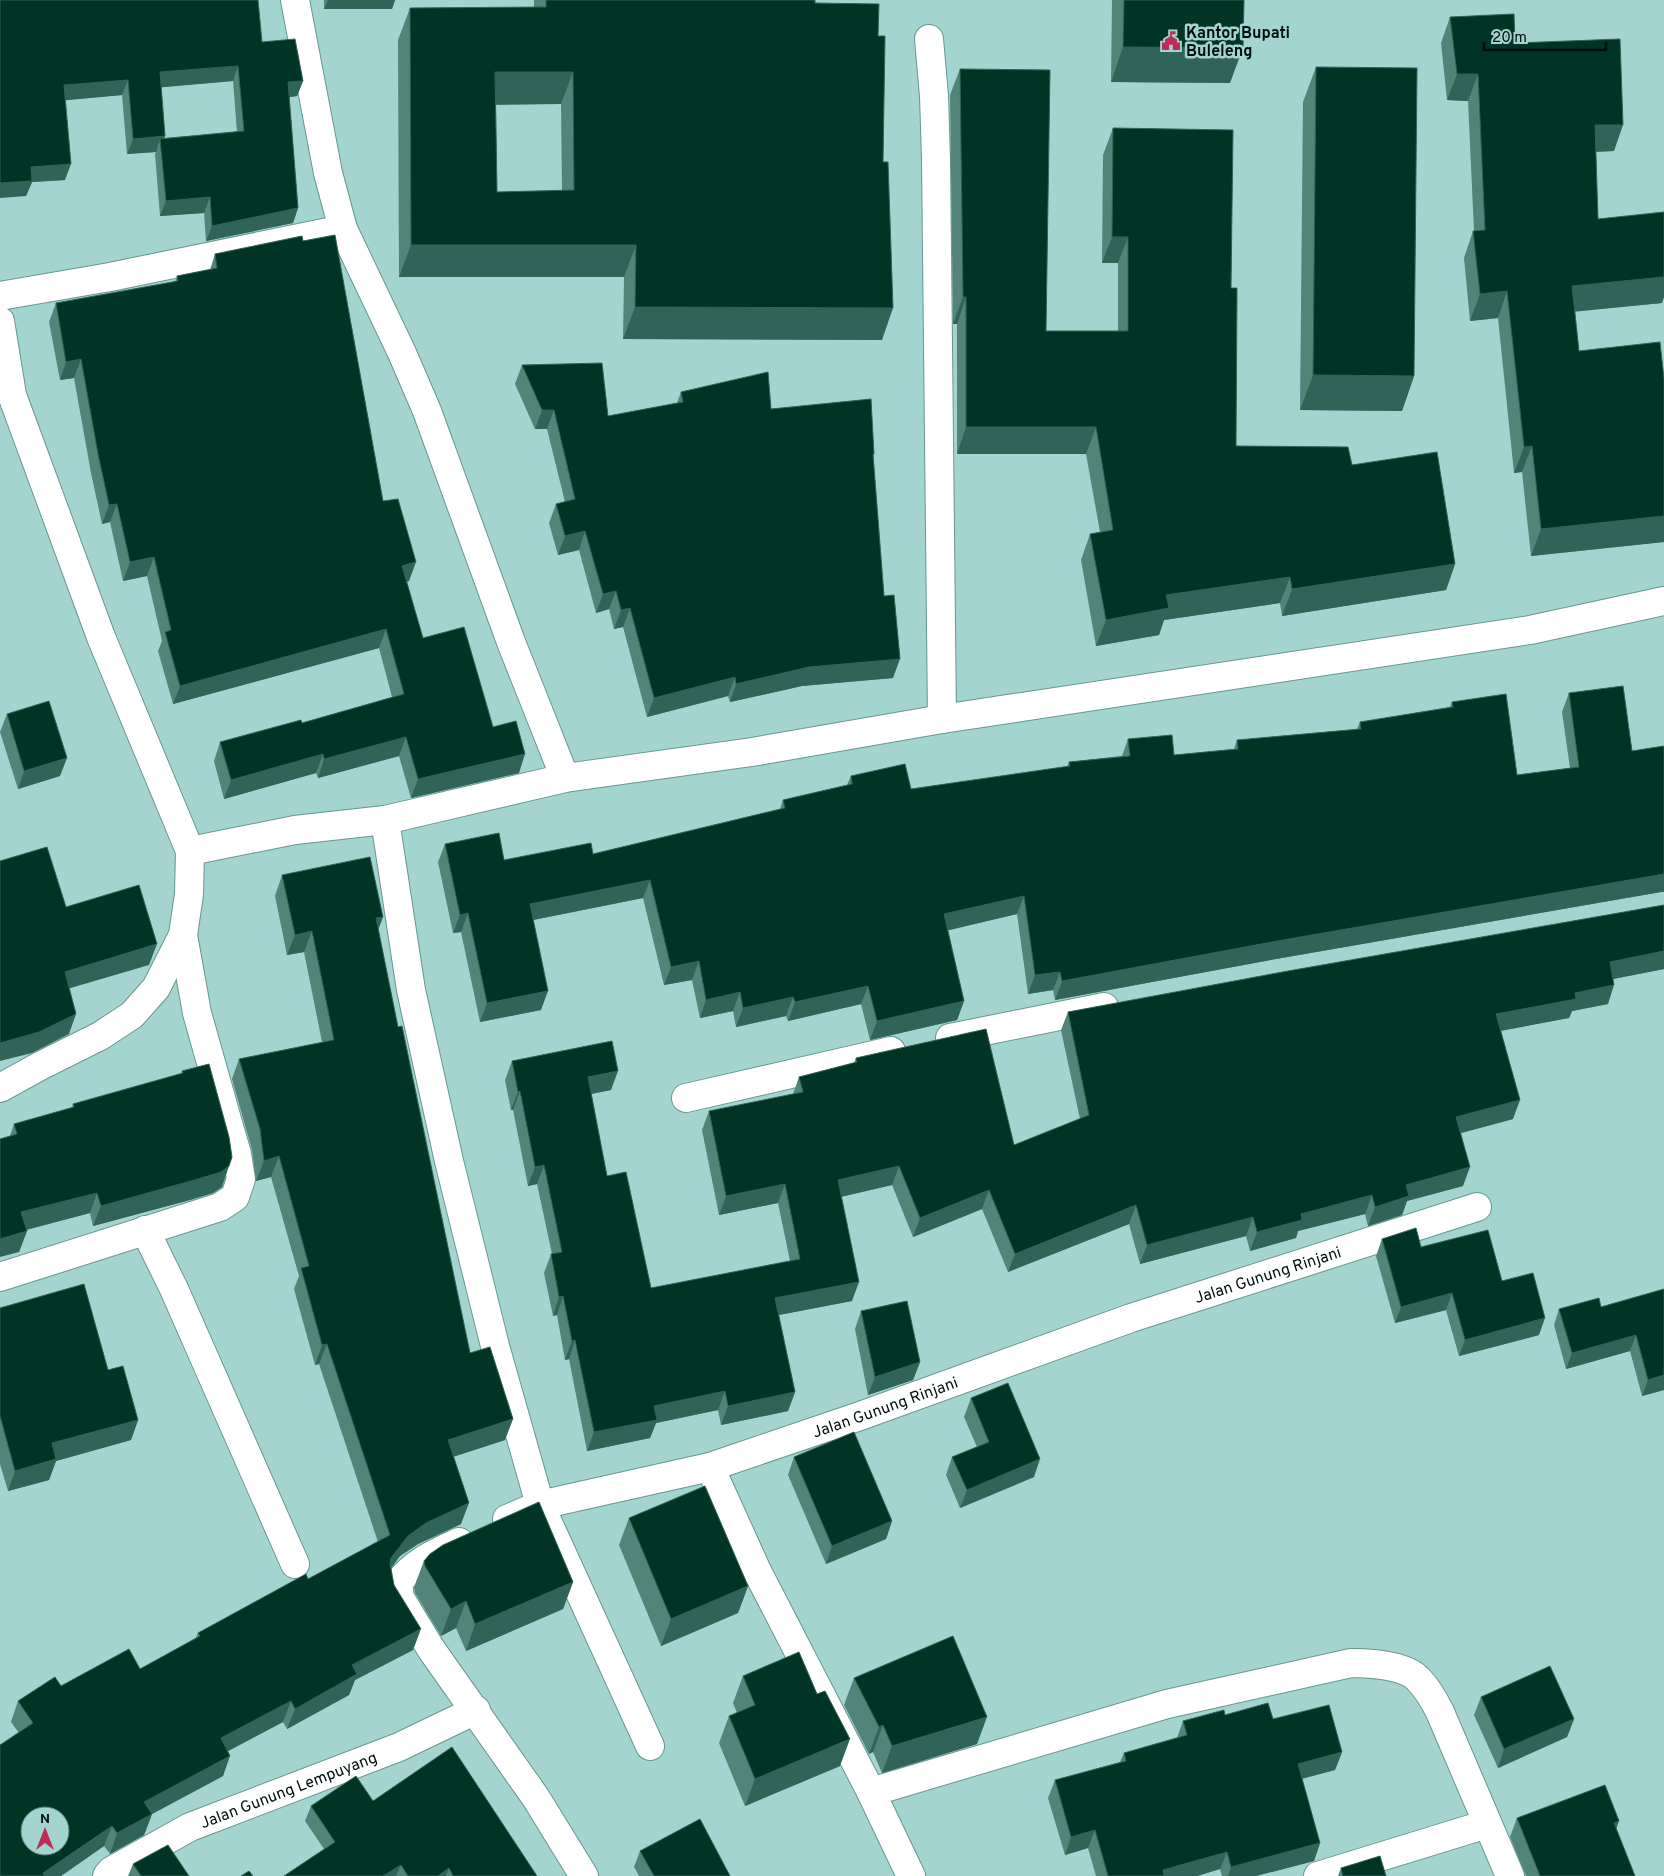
<svg xmlns="http://www.w3.org/2000/svg" width="1664" height="1876" font-family="Overpass,sans-serif">
<style>
.lines{fill:none;stroke-linecap:round;stroke-linejoin:round}
.minor-casing{stroke:#689691;stroke-width:30}
.minor{stroke:#fff;stroke-width:28}
.wall{fill:#52847a;fill-rule:evenodd}
.shaded-wall{fill:#316458}
.building{fill:#003425;stroke:#316458;fill-rule:evenodd}
.labels{text-anchor:middle;stroke-width:5;stroke-linejoin:round;paint-order:stroke}
.poi-label{font-size:16px;font-weight:bold;fill:#000f0d;stroke:#a4d4cf;text-anchor:start}
.street-label{font-size:16px;fill:#000f0d;stroke:#a4d4cf}
</style>
<rect width="100%" height="100%" fill="#a4d4cf"/>
<g class="lines">
<g class="minor-casing">
<g id="minor">
<polyline points="295,0 328,173 343,229 402,353 427,411 511,642 565,778"/>
<polyline points="929,39 934,96 936,159 942,719"/>
<polyline points="0,296 110,277 343,229"/>
<polyline points="0,321 12,395 101,637 190,851 189,894 183,935 156,988 132,1015 100,1036 40,1066 0,1088"/>
<polyline points="385,820 411,990 449,1161 495,1346 540,1505 650,1746"/>
<polyline points="190,851 295,830 385,820 565,778 752,752 942,719 1530,630 1664,601"/>
<polyline points="950,1038 1104,1007"/>
<polyline points="686,1098 891,1051"/>
<polyline points="145,1230 174,1289 295,1564"/>
<polyline points="0,1277 220,1207 235,1197 241,1179 237,1154 228,1123 197,1013 183,935"/>
<polyline points="710,1467 757,1571 871,1792 911,1876"/>
<path id="s1" d="M507,1519L540,1505L710,1467L860,1416L1131,1318L1477,1207"/>
<path d="M459,1542C433,1554 416,1561 398,1583L400,1598L431,1649L536,1798L584,1876"/>
<path d="M871,1792L1167,1704L1351,1663C1369,1663 1405,1665 1418,1679C1427,1688 1434,1700 1440,1712L1510,1876"/>
<path id="s2" d="M107,1876L111,1871L190,1827L399,1747L476,1710"/>
<polyline points="1318,1876 1487,1824"/>
</g>
</g>
<use href="#minor" class="minor"/>
</g>
<g class="wall">
<path d="M0,0L262,42L303,81L297,96L289,97L298,208L293,223L206,241L204,213L160,216L155,154L156,152L127,154L122,95L65,100V180L32,182L26,196ZM233,81L237,132L164,138L165,136L161,87Z"/>
<polygon points="324,0 395,0 392,9 324,9"/>
<path d="M534,0H815V3L878,36L883,162L882,340L623,339L624,277H399L398,40L410,8L534,7ZM496,104H561L562,191L497,192Z"/>
<polygon points="1112,0 1244,0 1230,83 1111,82"/>
<polygon points="1450,17 1515,43 1614,151 1596,152 1598,219 1662,303 1575,311 1579,351 1664,379 1664,542 1531,556 1522,472 1514,473 1498,318 1470,321 1464,258 1473,231 1474,231 1468,101 1447,100 1441,43"/>
<polygon points="1316,67 1414,376 1402,411 1300,410 1303,102"/>
<polygon points="960,69 1046,331 1118,331 1118,263 1102,263 1103,155 1113,128 1231,288 1236,446 1352,465 1455,564 1446,590 1282,616 1280,603 1164,620 1159,635 1096,646 1081,560 1090,534 1100,532 1086,454 957,454 957,324 953,324 950,95"/>
<polygon points="303,241 383,501 409,581 407,582 423,638 493,727 519,773 411,798 399,756 318,778 316,773 224,799 214,761 220,742 302,723 392,697 379,648 173,704 158,651 162,641 147,576 123,581 110,522 102,524 91,473 74,378 60,380 49,322 56,303 175,282 177,276 210,270 215,254"/>
<polygon points="522,365 608,416 677,403 681,392 771,409 874,454 873,457 884,596 893,678 802,686 730,702 728,696 647,717 623,627 614,629 609,609 596,613 579,550 558,555 549,523 556,504 565,502 547,429 535,429 515,384"/>
<polygon points="1569,693 1632,751 1664,746 1664,892 1661,892 1276,959 1055,1000 1053,990 1028,994 1017,914 948,930 964,1001 957,1020 870,1040 861,1004 788,1021 786,1016 736,1027 733,1011 700,1018 692,980 664,985 643,898 533,920 541,1010 480,1022 461,932 453,933 438,862 445,844 504,860 593,854 780,809 783,800 847,785 851,776 911,789 1067,767 1069,762 1122,756 1128,739 1174,755 1234,749 1237,740 1357,729 1360,722 1450,707 1452,702 1517,775 1570,768 1562,712"/>
<polygon points="7,714 60,776 18,789 0,732"/>
<polygon points="282,875 383,917 378,929 398,1027 470,1353 505,1440 453,1457 461,1524 418,1544 400,1556 391,1568 394,1585 413,1650 355,1680 349,1695 287,1729 283,1722 228,1751 223,1776 152,1814 144,1835 110,1854 104,1846 61,1876 0,1876 19,1733 11,1722 18,1701 61,1686 140,1669 196,1638 198,1633 308,1579 378,1542 319,1364 315,1365 294,1289 299,1276 271,1177 256,1181 252,1150 232,1079 239,1059 322,1042 304,952 287,955 275,896"/>
<polygon points="1664,905 1664,969 1613,979 1608,1004 1572,1011 1569,1018 1501,1030 1513,1119 1461,1133 1463,1186 1407,1201 1402,1215 1368,1226 1365,1214 1298,1231 1296,1238 1250,1251 1246,1236 1140,1264 1129,1224 1008,1272 982,1209 913,1237 892,1185 841,1197 852,1301 779,1315 795,1392 788,1411 721,1425 718,1410 656,1423 650,1438 587,1451 569,1359 565,1360 557,1315 553,1316 544,1273 551,1254 552,1254 537,1184 528,1186 513,1110 511,1110 505,1080 512,1061 611,1090 591,1094 607,1176 651,1288 790,1261 778,1203 719,1215 702,1130 709,1111 793,1094 799,1077 854,1063 856,1058 1014,1145 1080,1119 1061,1030 1068,1012"/>
<polygon points="182,1071 222,1187 213,1193 190,1200 93,1226 90,1213 26,1230 27,1231 19,1252 10,1136 14,1124 72,1108 73,1104 181,1074"/>
<polygon points="1382,1239 1421,1247 1502,1281 1539,1335 1459,1356 1446,1310 1395,1323 1376,1256"/>
<polygon points="1664,1289 1664,1390 1642,1396 1630,1351 1566,1369 1554,1325 1559,1309 1601,1307"/>
<polygon points="0,1308 108,1370 138,1420 131,1440 56,1461 49,1480 8,1491 0,1464"/>
<polygon points="861,1311 920,1362 913,1380 868,1395 855,1329"/>
<polygon points="971,1398 1034,1477 960,1508 946,1475 952,1457 977,1447 964,1417"/>
<polygon points="794,1457 892,1521 886,1539 826,1564 788,1475"/>
<polygon points="629,1518 748,1586 738,1613 661,1646 619,1545"/>
<polygon points="424,1561 573,1582 563,1609 466,1651 456,1628 441,1636 415,1593 414,1587"/>
<polygon points="743,1676 817,1694 840,1766 745,1806 719,1743 729,1716 737,1713 733,1703"/>
<polygon points="854,1678 977,1744 882,1773 873,1752 869,1754 844,1705"/>
<polygon points="1481,1697 1574,1719 1567,1737 1498,1768 1474,1715"/>
<polygon points="1225,1715 1273,1719 1342,1752 1335,1770 1302,1779 1320,1843 1314,1861 1256,1876 1222,1876 1220,1869 1197,1876 1096,1876 1088,1848 1065,1855 1048,1798 1055,1780 1120,1762 1124,1753 1177,1738 1183,1721"/>
<polygon points="373,1801 537,1876 284,1876 324,1849 305,1821 311,1806"/>
<polygon points="1517,1818 1616,1828 1635,1876 1526,1876 1510,1837"/>
<polygon points="640,1851 730,1876 639,1876 634,1867"/>
<polygon points="133,1864 189,1876 128,1876"/>
<polygon points="1341,1868 1386,1876 1338,1876"/>
</g>
<g class="shaded-wall">
<polygon points="328,0 395,0 392,9 324,9"/>
<polygon points="1123,47 1243,48 1230,83 1111,82"/>
<polygon points="238,66 233,81 154,88 160,72"/>
<polygon points="495,72 573,72 561,104 484,105"/>
<polygon points="1457,74 1478,74 1468,101 1447,100"/>
<polygon points="128,80 122,95 58,101 64,85"/>
<polygon points="303,81 297,96 282,98 288,82"/>
<polygon points="1595,125 1623,125 1614,151 1585,152"/>
<polygon points="165,136 161,147 160,139 156,152 127,154 133,139"/>
<polygon points="71,164 65,180 32,182 26,196 0,198 0,183 31,167"/>
<polygon points="210,197 204,213 160,216 166,201"/>
<polygon points="298,208 293,223 206,241 212,226"/>
<polygon points="1112,237 1128,237 1118,263 1102,263"/>
<polygon points="411,245 636,245 624,277 399,277"/>
<polygon points="1664,277 1664,297 1662,303 1562,313 1572,286"/>
<polygon points="1507,291 1498,318 1470,321 1480,294"/>
<polygon points="963,297 966,297 957,324 953,324"/>
<polygon points="635,307 893,308 882,340 623,339"/>
<polygon points="81,359 74,378 60,380 66,362"/>
<polygon points="1313,375 1414,376 1402,411 1300,410"/>
<polygon points="542,410 554,410 547,429 535,429"/>
<polygon points="966,427 1096,427 1086,454 957,454"/>
<polygon points="1532,446 1522,472 1514,473 1524,447"/>
<polygon points="117,504 110,522 102,524 109,505"/>
<polygon points="1664,516 1664,542 1531,556 1541,529"/>
<polygon points="585,531 579,550 558,555 565,536"/>
<polygon points="154,557 147,576 123,581 130,562"/>
<polygon points="416,562 409,581 395,585 402,566"/>
<polygon points="1455,564 1446,590 1282,616 1292,589"/>
<polygon points="1290,577 1280,603 1164,620 1159,635 1096,646 1106,620 1166,595"/>
<polygon points="616,591 609,609 596,613 603,594"/>
<polygon points="630,608 623,627 614,629 621,610"/>
<polygon points="386,629 379,648 173,704 180,686"/>
<polygon points="900,659 893,678 802,686 730,702 736,684 809,667"/>
<polygon points="735,677 728,696 647,717 654,698"/>
<polygon points="406,737 399,756 318,778 324,759"/>
<polygon points="323,754 316,773 224,799 231,780"/>
<polygon points="525,754 519,773 411,798 418,779"/>
<polygon points="67,758 60,776 18,789 24,771"/>
<polygon points="1664,874 1664,892 1661,892 1276,959 1055,1000 1062,981 1283,940"/>
<polygon points="650,880 643,898 523,922 530,904"/>
<polygon points="1024,896 1017,914 937,933 944,914"/>
<polygon points="468,913 461,932 453,933 460,915"/>
<polygon points="383,917 375,938 376,918"/>
<polygon points="312,931 304,952 287,955 295,935"/>
<polygon points="157,944 149,965 57,992 65,972"/>
<polygon points="1664,951 1664,969 1603,981 1610,962"/>
<polygon points="699,961 692,980 664,985 671,967"/>
<polygon points="1060,972 1053,990 1028,994 1035,975"/>
<polygon points="1614,985 1608,1004 1572,1011 1569,1018 1490,1033 1496,1014 1575,993"/>
<polygon points="868,986 861,1004 788,1021 795,1002"/>
<polygon points="548,991 541,1010 480,1022 487,1003"/>
<polygon points="740,992 733,1011 700,1018 706,1000"/>
<polygon points="793,997 786,1016 736,1027 743,1008"/>
<polygon points="964,1001 957,1020 870,1040 877,1021"/>
<polygon points="76,1014 69,1034 32,1053 0,1061 0,1043"/>
<polygon points="618,1071 611,1090 581,1096 588,1077"/>
<polygon points="520,1091 513,1110 511,1110 518,1092"/>
<polygon points="1520,1100 1513,1119 1450,1136 1456,1117"/>
<polygon points="279,1156 271,1177 256,1181 264,1161"/>
<polygon points="544,1165 537,1184 528,1186 535,1167"/>
<polygon points="229,1166 222,1187 213,1193 190,1200 93,1226 101,1206"/>
<polygon points="899,1166 892,1185 831,1199 838,1180"/>
<polygon points="1470,1167 1463,1186 1407,1201 1402,1215 1368,1226 1375,1207 1406,1185"/>
<polygon points="785,1184 778,1203 719,1215 726,1196"/>
<polygon points="989,1190 982,1209 913,1237 920,1218"/>
<polygon points="97,1193 90,1213 14,1233 21,1212"/>
<polygon points="1372,1195 1365,1214 1298,1231 1296,1238 1250,1251 1257,1232 1301,1214"/>
<polygon points="1136,1205 1129,1224 1008,1272 1015,1254"/>
<polygon points="1253,1217 1246,1236 1140,1264 1147,1245"/>
<polygon points="27,1231 19,1252 0,1257 0,1239"/>
<polygon points="859,1282 852,1301 768,1317 775,1298"/>
<polygon points="1452,1293 1446,1310 1395,1323 1401,1307"/>
<polygon points="563,1296 557,1315 553,1316 559,1297"/>
<polygon points="1545,1318 1539,1335 1459,1356 1465,1340"/>
<polygon points="1636,1335 1630,1351 1566,1369 1572,1353"/>
<polygon points="575,1340 569,1359 565,1360 572,1341"/>
<polygon points="327,1344 319,1364 315,1365 322,1345"/>
<polygon points="920,1362 913,1380 868,1395 875,1377"/>
<polygon points="1664,1375 1664,1390 1642,1396 1648,1380"/>
<polygon points="725,1391 718,1410 656,1423 650,1438 587,1451 594,1432 654,1406"/>
<polygon points="795,1392 788,1411 721,1425 728,1406"/>
<polygon points="513,1419 505,1440 440,1461 448,1440"/>
<polygon points="138,1420 131,1440 56,1461 49,1480 8,1491 15,1471 52,1443"/>
<polygon points="1040,1459 1034,1477 960,1508 967,1490"/>
<polygon points="469,1503 461,1524 418,1544 400,1556 383,1579 391,1558 408,1536 426,1523"/>
<polygon points="892,1521 886,1539 826,1564 832,1546"/>
<polygon points="573,1582 563,1609 466,1651 475,1624"/>
<polygon points="748,1586 738,1613 661,1646 671,1619"/>
<polygon points="466,1601 456,1628 441,1636 451,1609"/>
<polygon points="421,1629 413,1650 355,1680 349,1695 287,1729 295,1709 352,1665"/>
<polygon points="291,1701 283,1722 213,1759 221,1738"/>
<polygon points="987,1717 977,1744 882,1773 892,1746"/>
<polygon points="1574,1719 1567,1737 1498,1768 1504,1749"/>
<polygon points="883,1725 873,1752 869,1754 879,1727"/>
<polygon points="850,1739 840,1766 745,1806 755,1779"/>
<polygon points="1342,1752 1335,1770 1292,1781 1298,1764"/>
<polygon points="230,1756 223,1776 152,1814 144,1835 110,1854 117,1833 144,1802"/>
<polygon points="1619,1821 1612,1840 1614,1823"/>
<polygon points="112,1826 104,1846 61,1876 42,1876 43,1873"/>
<polygon points="1095,1830 1088,1848 1065,1855 1071,1837"/>
<polygon points="1320,1843 1314,1861 1256,1876 1228,1876 1231,1867"/>
<polygon points="1227,1852 1220,1869 1197,1876 1160,1876 1163,1870"/>
<polygon points="401,1865 396,1876 383,1876"/>
<polygon points="449,1868 446,1876 438,1876"/>
</g>
<g class="building">
<polygon points="0,0 258,0 262,42 295,39 303,81 288,82 298,208 212,226 210,197 166,201 160,139 244,131 238,66 160,72 165,136 133,139 128,80 64,85 71,164 31,167 32,181 0,183"/>
<path d="M546,0H815V3L879,4L878,36H885L883,162H888L893,308L635,307L636,245H411L410,8L546,7ZM495,72H573L574,190L497,192Z"/>
<polygon points="1124,0 1244,0 1243,48 1123,47"/>
<polygon points="1514,14 1515,43 1620,39 1623,125 1595,125 1598,219 1664,212 1664,277 1572,286 1579,351 1660,342 1664,379 1664,516 1541,529 1532,446 1524,447 1507,291 1480,294 1473,231 1485,230 1478,74 1457,74 1450,17"/>
<polygon points="1316,67 1417,68 1414,376 1313,375"/>
<polygon points="960,69 1050,70 1046,331 1128,331 1128,237 1112,237 1113,128 1233,130 1231,288 1237,288 1236,446 1348,447 1352,465 1437,452 1455,564 1292,589 1290,577 1166,595 1169,608 1106,620 1090,534 1113,530 1096,427 966,427 966,297 963,297"/>
<polygon points="335,235 383,501 398,499 416,562 402,566 423,638 464,627 493,727 516,721 525,754 418,779 406,737 324,759 323,754 231,780 220,742 301,720 302,723 404,694 386,629 180,686 165,632 171,630 154,557 130,562 117,504 109,505 98,454 81,359 66,362 56,303 178,281 177,276 217,268 215,254 302,236 303,241"/>
<polygon points="602,363 608,416 683,402 681,392 768,372 771,409 871,399 874,454 873,454 884,596 894,595 900,659 809,667 736,684 735,677 654,698 630,608 621,610 616,591 603,594 585,531 565,536 556,504 575,499 554,410 542,410 522,365"/>
<polygon points="1623,686 1632,751 1664,746 1664,874 1283,940 1062,981 1060,972 1035,975 1024,896 944,914 964,1001 877,1021 868,986 795,1002 793,997 743,1008 740,992 706,1000 699,961 671,967 650,880 530,904 548,991 487,1003 468,913 460,915 445,844 499,833 504,860 591,843 593,854 785,808 783,800 852,784 851,776 905,764 911,789 1070,766 1069,762 1130,756 1128,739 1172,735 1174,755 1238,749 1237,740 1361,729 1360,722 1453,707 1452,702 1506,694 1517,775 1579,767 1569,693"/>
<polygon points="49,701 67,758 24,771 7,714"/>
<polygon points="47,847 66,907 139,885 157,944 65,972 76,1014 39,1032 0,1043 0,861"/>
<path d="M370,857L383,917L376,918L398,1027L402,1026L470,1353L490,1347L513,1419L448,1440L469,1503L426,1523L408,1536L391,1558L390,1564L394,1585L421,1629L352,1665L357,1674L295,1709L291,1701L221,1738L230,1756L144,1802L152,1814L117,1833L112,1826L43,1873L45,1876H0V1745L33,1723L18,1701L55,1677L61,1686L129,1649L140,1669L200,1636L198,1633L306,1574L308,1579L390,1535L327,1344L322,1345L301,1268L309,1266L279,1156L264,1161L260,1129L239,1059L334,1040L312,931L295,935L282,875ZM30,1816H60V1846H30Z"/>
<polygon points="1664,905 1664,951 1610,962 1614,985 1575,993 1576,999 1496,1014 1520,1100 1456,1117 1470,1167 1406,1185 1409,1196 1375,1207 1372,1195 1301,1214 1302,1220 1257,1232 1253,1217 1147,1245 1136,1205 1015,1254 989,1190 920,1218 899,1166 838,1180 859,1282 775,1298 795,1392 728,1406 725,1391 654,1406 657,1420 594,1432 575,1340 572,1341 563,1296 559,1297 551,1254 562,1252 544,1165 535,1167 520,1091 518,1092 512,1061 612,1041 618,1071 588,1077 607,1176 626,1172 651,1288 800,1259 785,1184 726,1196 709,1111 803,1092 799,1077 857,1062 856,1058 986,1029 1014,1145 1089,1115 1068,1012 1288,971"/>
<polygon points="209,1064 229,1137 232,1157 229,1166 221,1172 198,1179 101,1206 97,1193 21,1212 27,1231 0,1239 0,1139 17,1134 14,1124 74,1107 73,1104 183,1073 182,1071"/>
<polygon points="1416,1228 1421,1247 1488,1230 1502,1281 1533,1273 1545,1318 1465,1340 1452,1293 1401,1307 1382,1239"/>
<polygon points="84,1284 108,1370 123,1366 138,1420 52,1443 56,1459 15,1471 0,1416 0,1308"/>
<polygon points="1664,1289 1664,1375 1648,1380 1636,1335 1572,1353 1559,1309 1599,1298 1601,1307"/>
<polygon points="907,1301 920,1362 875,1377 861,1311"/>
<polygon points="1008,1383 1040,1459 967,1490 952,1457 989,1442 971,1398"/>
<polygon points="854,1432 892,1521 832,1546 794,1457"/>
<polygon points="705,1486 748,1586 671,1619 629,1518"/>
<polygon points="539,1502 573,1582 475,1624 466,1601 451,1609 425,1566 424,1561 430,1554 443,1545"/>
<polygon points="953,1636 987,1717 892,1746 883,1725 879,1727 854,1678"/>
<polygon points="799,1652 817,1694 825,1691 850,1739 755,1779 729,1716 755,1705 743,1676"/>
<polygon points="1550,1666 1574,1719 1504,1749 1481,1697"/>
<polygon points="1268,1703 1273,1719 1329,1705 1342,1752 1298,1764 1320,1843 1231,1867 1227,1852 1163,1870 1164,1876 1108,1876 1095,1830 1071,1837 1055,1780 1126,1761 1124,1753 1187,1735 1183,1721 1224,1710 1225,1715"/>
<polygon points="452,1747 537,1876 453,1876 449,1868 438,1876 408,1876 401,1865 383,1876 284,1876 335,1842 311,1806 356,1776 373,1801"/>
<polygon points="1605,1785 1619,1821 1614,1823 1635,1876 1540,1876 1517,1818"/>
<polygon points="700,1819 730,1876 654,1876 640,1851"/>
<polygon points="168,1845 189,1876 141,1876 133,1864"/>
<polygon points="1380,1856 1386,1876 1343,1876 1341,1868"/>
<polygon points="249,1871 253,1876 241,1876"/>
</g>
<defs>
<g id="civic-bare" transform="scale(1.5)"><path d="M-.6-6.5H3V-4.5H.6V-3L4-1V1h2V6H-6V1h2V-1L-.6-3ZM-1.2 2.5V6h2.4V2.5Z" fill="#bc2d59" stroke="#a4d4cf" stroke-width="2.5" paint-order="stroke"/></g>
</defs>
<g fill-rule="evenodd">
<use href="#civic-bare" x="1171" y="41"/>
</g>
<g class="labels">
<g class="poi-label">
<text x="1186" y="38">Kantor Bupati<tspan x="1186" dy="18">Buleleng</tspan></text>
</g>
<g class="street-label">
<text dy="6" stroke="none"><textPath href="#s1" startOffset="800">Jalan Gunung Rinjani</textPath></text>
<text dy="6" stroke="none"><textPath href="#s1" startOffset="395">Jalan Gunung Rinjani</textPath></text>
<text dy="6" stroke="none"><textPath href="#s2" startOffset="202">Jalan Gunung Lempuyang</textPath></text>
</g>
</g>
<g transform="translate(45 1831)"><circle r="24" fill="#a4d4cf" stroke="#628581"/>
<path d="M0-4L9 19L0 12L-9 19Z" fill="#bc2d59"/>
<text y="-8" font-size="14" font-weight="bold" text-anchor="middle" fill="#000f0d">N</text>
</g>
<path d="M1484 42v8h122v-8" fill="none" stroke="#000f0d" stroke-width="2.5"/>
<text x="1492" y="42" font-size="15" fill="#000f0d" stroke="#a4d4cf" stroke-width="4" paint-order="stroke">20 m</text>
</svg>
